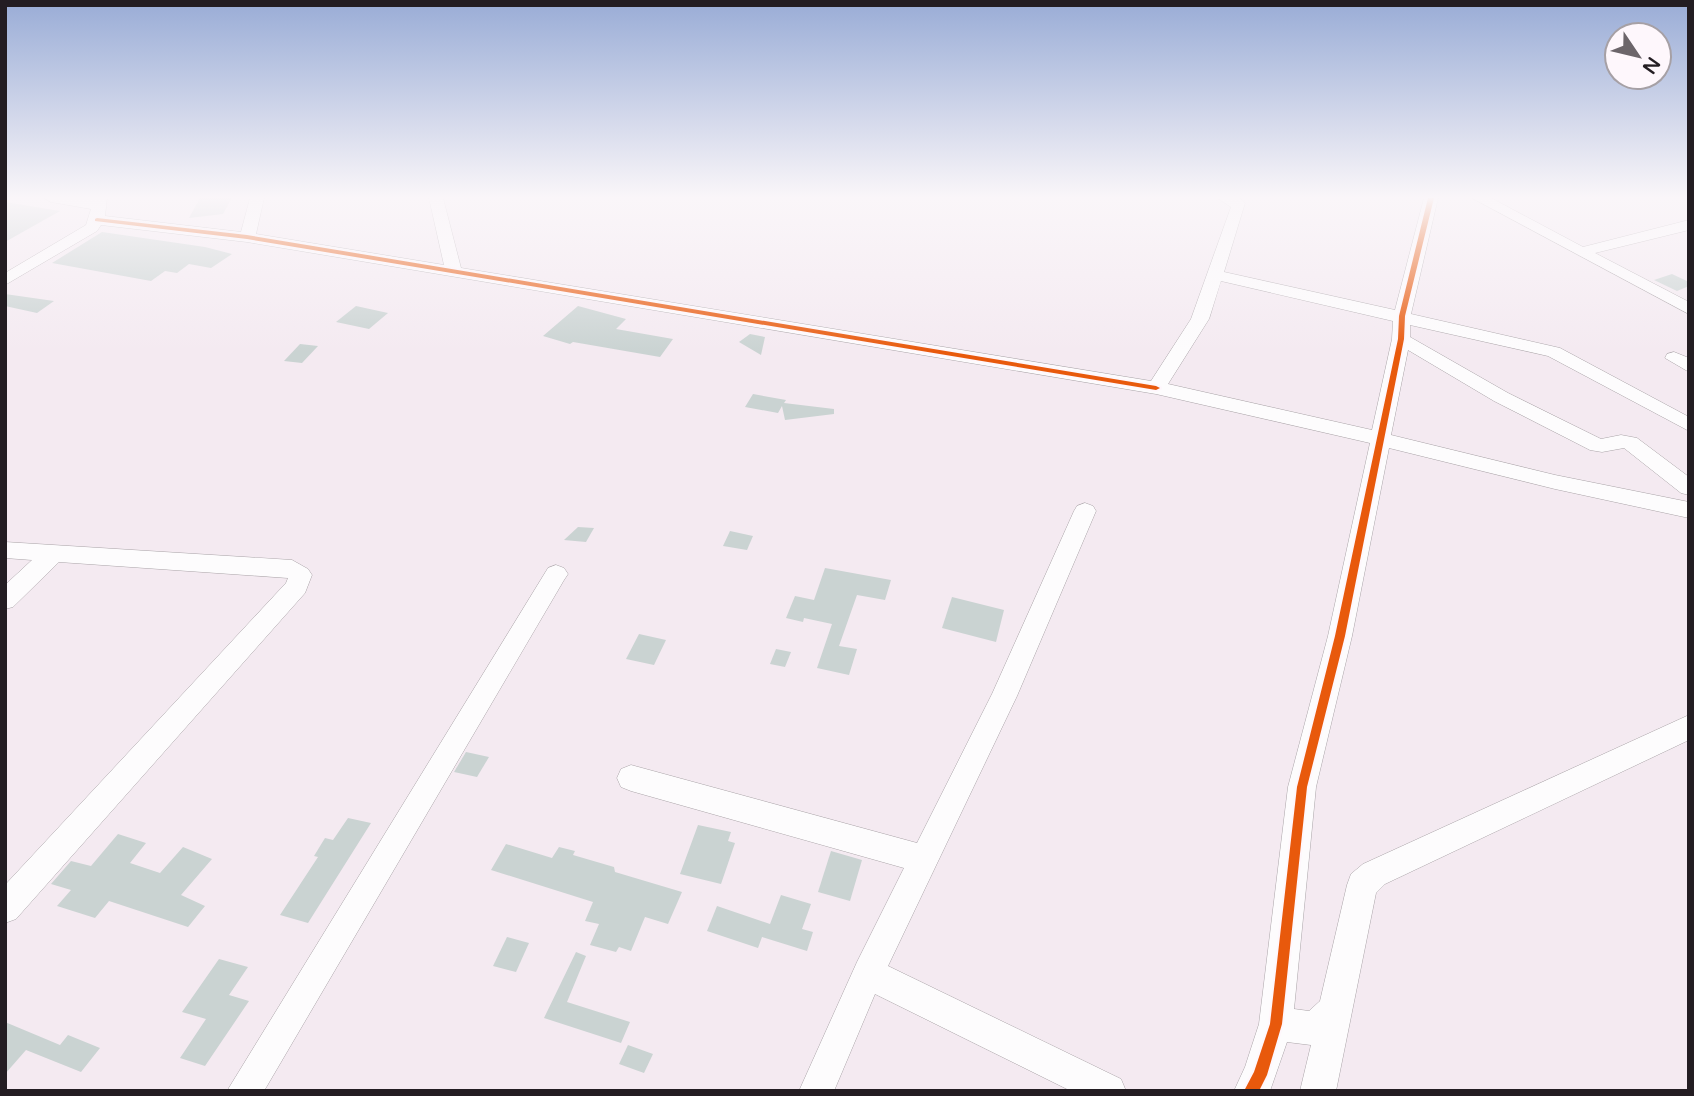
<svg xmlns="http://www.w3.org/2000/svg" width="1694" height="1096" font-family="'Varela Round',sans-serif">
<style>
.building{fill:#cad3d2}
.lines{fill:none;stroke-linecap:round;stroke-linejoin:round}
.minor-casing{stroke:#aaa4a8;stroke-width:1}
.minor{fill:#fdfcfd;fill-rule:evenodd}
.cycleway-casing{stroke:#fef7fc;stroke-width:4}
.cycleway{fill:#e8590c;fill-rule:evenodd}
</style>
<rect width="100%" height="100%" fill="#f4eaf1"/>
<g class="building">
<polygon points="200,198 232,198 223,214 189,218"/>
<polygon points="5,202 60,211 5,242"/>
<polygon points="102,232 205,247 232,254 211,268 189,264 177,273 165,271 151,281 52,263"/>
<polygon points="1672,274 1689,282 1689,286 1677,291 1654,280"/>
<polygon points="5,294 54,301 37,313 5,306"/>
<polygon points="356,306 388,313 369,329 336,322"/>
<polygon points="578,306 626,319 616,329 673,339 660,357 573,342 570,344 543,336"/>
<polygon points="750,334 765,337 761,355 739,342"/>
<polygon points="300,344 318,346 302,363 284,361"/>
<polygon points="753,394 786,400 784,403 834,409 834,414 785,420 782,406 778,413 745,407"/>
<polygon points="578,527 594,528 586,542 564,540"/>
<polygon points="730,531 753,536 747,550 723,546"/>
<polygon points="825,568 891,580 885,600 857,595 839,646 857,649 849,675 817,668 832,624 804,618 803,622 786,618 795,596 814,600"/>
<polygon points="952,597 1004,610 996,642 942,628"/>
<polygon points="639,634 666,640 654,665 626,659"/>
<polygon points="776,649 791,652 785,667 770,664"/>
<polygon points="466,752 489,757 477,777 454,772"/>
<polygon points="348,818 371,823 308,923 280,915 318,857 314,856 325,838 333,840"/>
<polygon points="698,825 731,832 728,841 735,843 721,884 680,874"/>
<polygon points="118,834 146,843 130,863 160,873 183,847 212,859 181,895 205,906 188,927 109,901 95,918 57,906 71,890 51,884 71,861 91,866"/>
<polygon points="506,844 552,858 559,847 575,851 573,855 614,867 615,872 682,892 668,924 645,917 631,951 619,947 616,952 590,945 599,924 585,921 593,902 491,870"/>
<polygon points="831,851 862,860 850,901 818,892"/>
<polygon points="781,895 811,904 802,929 813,932 807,951 762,937 758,948 707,931 717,906 770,924"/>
<polygon points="507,937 529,943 516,972 493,966"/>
<polygon points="576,952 586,956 567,1002 630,1022 621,1043 544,1018"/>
<polygon points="219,959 248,967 229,995 249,1001 205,1066 180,1058 206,1019 182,1012"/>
<polygon points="5,1022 60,1045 68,1035 100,1048 81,1072 26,1050 5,1074"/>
<polygon points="628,1045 653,1054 644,1073 619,1064"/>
</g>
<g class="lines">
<g class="minor-casing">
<g id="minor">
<path d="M44,198H107L105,216L241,232L250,198H264L256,234L444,265L429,198H443L461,268L1151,381L1191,319L1231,207L1217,198H1239L1245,203L1224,272L1395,310L1424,198H1438L1411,314L1560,348L1689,417V431L1548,356L1410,325V337L1508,393L1601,439L1621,435L1637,438L1689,477V495L1681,493L1624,448L1602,452L1590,450L1494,401L1408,350L1391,435L1555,475L1689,502V518L1555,489L1389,448L1352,636L1316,787L1294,1009L1309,1011L1320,1001L1347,885L1351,874L1363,864L1689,715V740L1385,884L1376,893L1336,1091H1300L1311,1045L1287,1042L1270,1091H1234L1245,1067L1259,1024L1288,787L1328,636L1370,443L1156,394L247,242L101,225L97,231L5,285V273L86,225L91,209L51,202ZM1221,281L1393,321L1392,339L1372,430L1168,384L1209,319Z"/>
<polygon points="1472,198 1491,198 1583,247 1689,220 1689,230 1595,253 1689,302 1689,314"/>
<polygon points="1674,352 1689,358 1689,372 1665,358 1667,354"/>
<polygon points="1085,503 1093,506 1096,511 1017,696 888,966 1121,1079 1126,1091 1071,1091 875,994 834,1091 799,1091 857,962 904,868 631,791 621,787 617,778 621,769 631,765 917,843 992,694 1074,511 1077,506"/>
<polygon points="5,542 292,560 308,569 312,575 305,593 16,919 5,923 5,885 286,583 288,578 59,562 13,607 5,609 5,585 32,560 5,558"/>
<polygon points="556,565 564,568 568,574 564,580 264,1091 227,1091 548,568"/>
</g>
</g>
<use href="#minor" class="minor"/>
<g class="cycleway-casing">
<g id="cycleway">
<polygon points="1428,198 1434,198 1405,316 1404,339 1345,636 1307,787 1282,1024 1267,1075 1259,1091 1244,1091 1254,1072 1270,1024 1297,787 1335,636 1398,339 1399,316"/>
<polygon points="97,218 247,235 1156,386 1160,388 1156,390 247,239 95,221 95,219"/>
</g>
</g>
<use href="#cycleway" class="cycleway"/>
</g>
<linearGradient id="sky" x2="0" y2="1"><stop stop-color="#99acd6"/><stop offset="0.56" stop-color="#faf6f9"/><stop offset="1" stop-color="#faf6f9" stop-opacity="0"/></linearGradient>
<rect width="1694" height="352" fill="url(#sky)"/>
<rect width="1694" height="1096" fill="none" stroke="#231d22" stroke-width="14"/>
<g transform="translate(1638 56) rotate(125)"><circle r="33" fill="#fef7fc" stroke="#a6a0a5" stroke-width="2"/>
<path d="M0-5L12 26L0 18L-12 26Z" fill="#6c656a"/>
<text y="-10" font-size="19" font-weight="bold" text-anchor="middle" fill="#231d22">N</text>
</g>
</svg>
